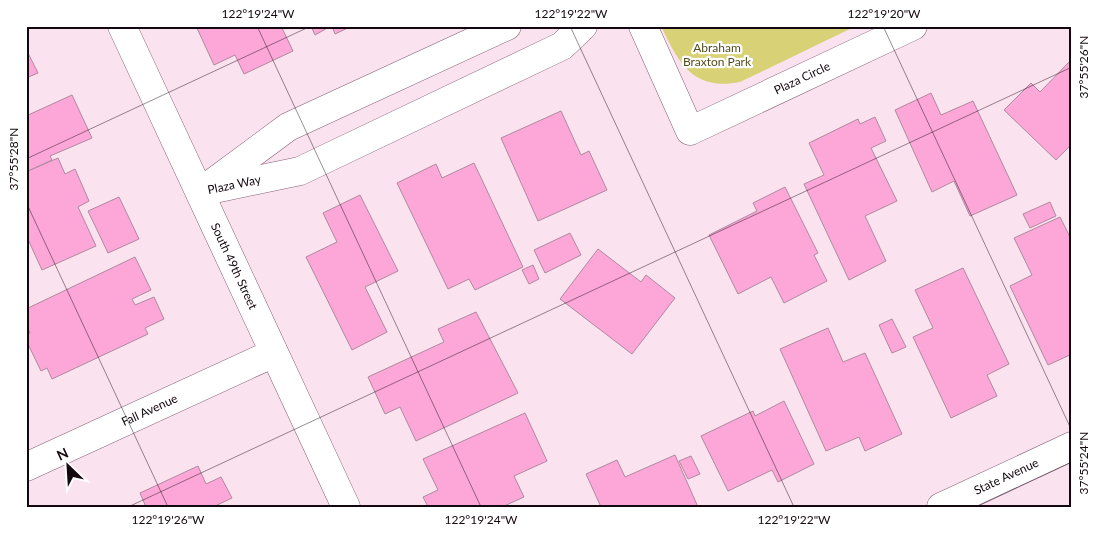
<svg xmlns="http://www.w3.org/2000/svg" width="1098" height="533" font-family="Lato,sans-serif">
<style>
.green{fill:#d8d176}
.building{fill:#fca7d8;stroke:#af899e}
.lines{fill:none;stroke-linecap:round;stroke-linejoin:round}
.street-casing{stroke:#846074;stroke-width:29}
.street{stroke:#fff;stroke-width:28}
.ticks{fill:none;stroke:#14070f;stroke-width:1;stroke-opacity:0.45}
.labels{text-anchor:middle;stroke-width:4.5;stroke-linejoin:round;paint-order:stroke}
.park-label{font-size:12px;fill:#524d1c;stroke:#fff}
.street-label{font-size:12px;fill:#14070f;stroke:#fff}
.neatline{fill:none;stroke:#14070f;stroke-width:2}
.ticks-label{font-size:12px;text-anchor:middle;fill:#14070f}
</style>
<rect width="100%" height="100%" fill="#fbe2ef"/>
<path class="green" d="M661,26H856L740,82C693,91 679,64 661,26Z"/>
<g class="building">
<polygon points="196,26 281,26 293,51 244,74 235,55 214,65"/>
<polygon points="311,26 329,26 329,27 315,35"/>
<polygon points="332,26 352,26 335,34"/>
<polygon points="26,49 38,73 26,78"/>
<polygon points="1072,59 1072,144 1056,160 1004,110 1031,83 1040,92"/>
<polygon points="931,93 941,115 973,101 1017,195 970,216 954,181 932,192 895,110"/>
<polygon points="72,95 92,138 50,156 52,160 26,172 26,116"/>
<polygon points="561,111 581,155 589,151 607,190 538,221 501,138"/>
<polygon points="875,117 886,141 871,148 897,201 865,216 886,261 849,280 804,184 824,175 809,143 858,119 860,124"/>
<polygon points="58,158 65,174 75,169 89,201 78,207 96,246 42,270 26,235 26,172"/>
<polygon points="474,163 523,267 475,290 469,279 448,289 397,183 436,164 442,178"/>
<polygon points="785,187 818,253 814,255 827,281 784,303 771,277 738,294 709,235 757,211 753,203"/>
<polygon points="360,195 398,271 365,287 387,332 352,350 306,257 337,242 323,213"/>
<polygon points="119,197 139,239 108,253 88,211"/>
<polygon points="1050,202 1056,216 1030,228 1023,214"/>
<polygon points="1060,217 1072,241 1072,354 1048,365 1010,286 1032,275 1014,238"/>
<polygon points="570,233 581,255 545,273 534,250"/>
<polygon points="598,249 641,282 646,275 675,298 632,354 560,299"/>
<polygon points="135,257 151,290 132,299 135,305 154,297 164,319 145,328 148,334 52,379 47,368 41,371 26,340 26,335 30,333 26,324 26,309"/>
<polygon points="533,265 539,279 529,284 522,270"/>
<polygon points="963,268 1009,364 987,375 997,396 951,418 913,337 933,328 915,290"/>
<polygon points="476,312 518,393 416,441 400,407 385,414 368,377 444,342 438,329"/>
<polygon points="892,319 906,347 892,353 879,325"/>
<polygon points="828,328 843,362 865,353 902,434 865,451 859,437 826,451 780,349"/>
<polygon points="784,401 814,464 778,482 772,470 728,491 701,436 753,411 755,416"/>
<polygon points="525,413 547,461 514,476 524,497 502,507 428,507 423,497 438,490 423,459"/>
<polygon points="675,455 698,507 601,507 586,474 617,460 625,477"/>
<polygon points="691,456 700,474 688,479 679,461"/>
<polygon points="198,466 206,484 221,477 232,498 213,507 146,507 140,493"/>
</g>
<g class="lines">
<g class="street-casing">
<g id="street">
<path id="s1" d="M122,26L346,507"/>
<path id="s2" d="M643,26L690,131L913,26"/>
<polyline points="207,187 288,127 507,26"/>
<path id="s3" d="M200,192L300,171L562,46L583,26"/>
<path id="s4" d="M26,467L274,353"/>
<path id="s5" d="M941,507L1072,446"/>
</g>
</g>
<use href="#street" class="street"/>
</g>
<path class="ticks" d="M257,26L481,507M570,26L794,507M883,26L1072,431M26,159L311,26M26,202L168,507M128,507L1072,67M976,507L1072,462"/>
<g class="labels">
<g class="park-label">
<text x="717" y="52">Abraham<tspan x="717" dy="14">Braxton Park</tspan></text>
</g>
<g class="street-label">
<text dy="4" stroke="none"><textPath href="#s2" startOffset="239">Plaza Circle</textPath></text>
<text dy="4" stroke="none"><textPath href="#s3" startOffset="35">Plaza Way</textPath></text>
<text dy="4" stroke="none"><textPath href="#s1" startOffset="265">South 49th Street</textPath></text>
<text dy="4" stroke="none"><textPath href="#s4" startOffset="136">Fall Avenue</textPath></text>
<text dy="4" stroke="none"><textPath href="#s5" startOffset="72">State Avenue</textPath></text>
</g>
</g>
<rect width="1098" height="533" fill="none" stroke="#ffffff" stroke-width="55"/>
<g transform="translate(68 466) rotate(335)" stroke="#ffffff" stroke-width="4" paint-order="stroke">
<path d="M0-4L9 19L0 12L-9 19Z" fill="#14070f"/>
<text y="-8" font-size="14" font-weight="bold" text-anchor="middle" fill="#14070f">N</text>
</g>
<rect x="28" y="28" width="1042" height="478" class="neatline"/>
<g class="ticks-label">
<text x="258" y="18">122°19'24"W</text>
<text x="571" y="18">122°19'22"W</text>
<text x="884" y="18">122°19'20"W</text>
<text transform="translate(1084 67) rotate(-90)" y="4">37°55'26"N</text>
<text transform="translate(14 159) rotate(-90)" y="4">37°55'28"N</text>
<text transform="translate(1084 463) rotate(-90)" y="4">37°55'24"N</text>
<text x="168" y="524">122°19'26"W</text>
<text x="481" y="524">122°19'24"W</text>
<text x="794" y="524">122°19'22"W</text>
</g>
</svg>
